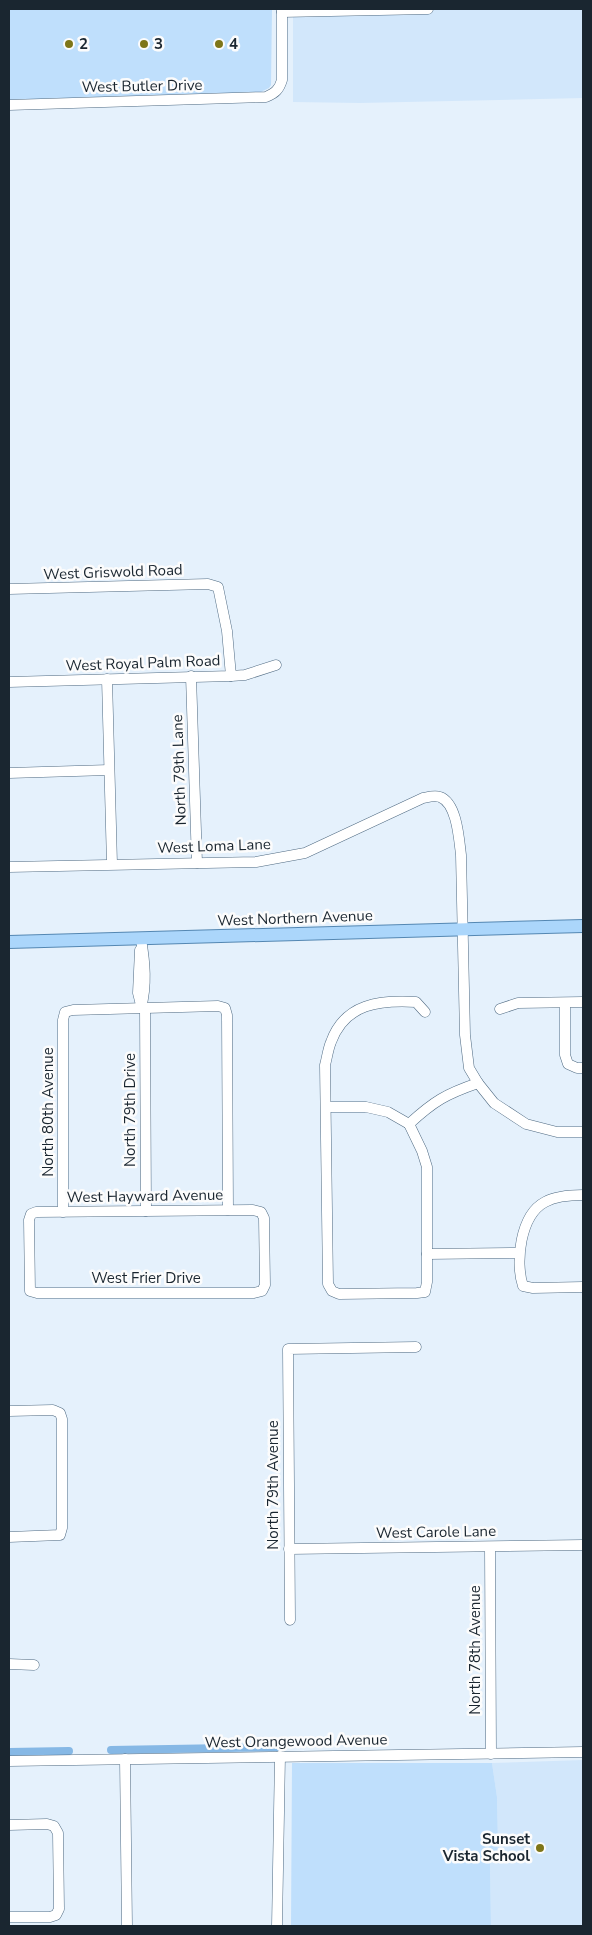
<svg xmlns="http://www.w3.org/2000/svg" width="592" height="1935" font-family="'Nunito Sans',sans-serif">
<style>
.built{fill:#d2e7fb}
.green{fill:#bfdffc}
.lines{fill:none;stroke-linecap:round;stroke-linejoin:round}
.canal{stroke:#86b8e5;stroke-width:8}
.minor-casing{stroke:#4f6a82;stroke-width:11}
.major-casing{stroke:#5487b2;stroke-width:14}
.minor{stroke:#fff;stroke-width:10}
.major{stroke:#abd6fb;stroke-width:12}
.poi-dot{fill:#7e7619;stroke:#fcfcfc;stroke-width:2}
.labels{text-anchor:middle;stroke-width:5;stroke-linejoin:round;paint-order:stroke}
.poi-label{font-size:15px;font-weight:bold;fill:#1a2630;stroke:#fcfcfc;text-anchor:start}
.street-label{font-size:15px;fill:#1a2630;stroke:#fcfcfc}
</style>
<rect width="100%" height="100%" fill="#e5f1fc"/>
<g class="built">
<polygon points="293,9 583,9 583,98 360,103 293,102"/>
<polygon points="583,1760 583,1926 491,1926 490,1862 497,1853 498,1842 497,1797 492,1763"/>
</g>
<g class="green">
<polygon points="9,9 272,9 271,85 269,88 261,92 9,100"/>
<polygon points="292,1763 492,1763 497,1797 498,1842 497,1854 490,1862 491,1926 291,1926"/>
</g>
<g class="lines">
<g class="canal">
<polyline points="111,1750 280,1747"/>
<polyline points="9,1752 69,1751"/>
</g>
<g class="minor-casing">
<g id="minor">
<polyline points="282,12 428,9"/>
<path d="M9,105L266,97C275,93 279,90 282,80V9"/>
<polyline points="9,589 208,584 218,587 227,631 231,676"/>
<polyline points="191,676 197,863"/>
<polyline points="107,679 112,864"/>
<polyline points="9,682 231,676 245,675 276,665"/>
<polyline points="9,773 109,770"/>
<path d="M9,867L256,862L305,853L423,798C428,797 435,795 440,797C457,803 459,839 461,855L465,1035L469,1068L478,1083L494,1103L526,1124L557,1132H583"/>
<path d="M141,939C145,963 147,984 141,1008"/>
<polyline points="140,950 138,993 141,1005"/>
<polyline points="565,1003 565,1055 568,1064 577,1068 583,1068"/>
<polyline points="145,1008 146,1211"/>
<polyline points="500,1009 518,1003 583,1002"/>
<polyline points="327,1107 366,1107 388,1112 409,1124"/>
<path d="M409,1124L422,1151L427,1167V1282L425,1292L417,1293L339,1294L332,1291L328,1284L325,1065C327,1058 328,1049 331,1042C345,1003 380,1000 416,1002L425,1012"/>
<path d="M409,1124C434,1101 446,1094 478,1083"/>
<path d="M583,1195C572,1195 556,1196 545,1202C520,1215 515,1263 523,1286L533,1288L583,1287"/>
<polygon points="253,1210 261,1212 264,1218 265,1285 262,1291 254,1293 37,1293 30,1291 29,1220 31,1214 36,1212"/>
<polyline points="63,1212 63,1020 65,1012 73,1010 218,1006 225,1008 227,1015 228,1210"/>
<polyline points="427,1254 519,1253"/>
<polyline points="9,1411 53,1410 60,1413 62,1419 62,1528 60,1535 9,1537"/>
<polyline points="490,1547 491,1754"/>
<polyline points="289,1549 583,1545"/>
<polyline points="290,1620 288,1349 416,1347"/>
<polyline points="9,1664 34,1665"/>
<polyline points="125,1759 127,1926"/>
<polyline points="9,1761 583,1752"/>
<polyline points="9,1825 47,1824 54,1826 58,1833 59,1909 56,1915 50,1917 9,1917"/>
<polyline points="277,1926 280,1756"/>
</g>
</g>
<g class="major-casing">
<polyline id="major" points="9,942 583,926"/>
</g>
<use href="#minor" class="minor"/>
<use href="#major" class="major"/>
</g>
<g class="poi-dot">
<circle cx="69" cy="44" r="5"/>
<circle cx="144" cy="44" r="5"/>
<circle cx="219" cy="44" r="5"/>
<circle cx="540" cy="1848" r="5"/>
</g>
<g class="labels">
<g class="poi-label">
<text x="79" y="49">2</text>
<text x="154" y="49">3</text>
<text x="229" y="49">4</text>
<text x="530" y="1844" text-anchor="end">Sunset<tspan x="530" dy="17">Vista School</tspan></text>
</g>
<g class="street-label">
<text transform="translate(142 86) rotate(-1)" y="5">West Butler Drive</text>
<text transform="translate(113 572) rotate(-2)" y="5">West Griswold Road</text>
<text transform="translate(143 663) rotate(-2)" y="5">West Royal Palm Road</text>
<text transform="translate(179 770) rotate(-92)" y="5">North 79th Lane</text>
<text transform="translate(214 846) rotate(-2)" y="5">West Loma Lane</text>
<text transform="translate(295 918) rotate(-2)" y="5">West Northern Avenue</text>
<text transform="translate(130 1110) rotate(-90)" y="5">North 79th Drive</text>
<text transform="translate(48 1112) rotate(-90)" y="5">North 80th Avenue</text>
<text transform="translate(145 1196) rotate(-1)" y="5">West Hayward Avenue</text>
<text x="146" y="1283">West Frier Drive</text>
<text transform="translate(273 1485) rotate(-90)" y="5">North 79th Avenue</text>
<text transform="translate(436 1532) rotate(-1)" y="5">West Carole Lane</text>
<text transform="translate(475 1650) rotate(-90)" y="5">North 78th Avenue</text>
<text transform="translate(296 1741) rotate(-1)" y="5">West Orangewood Avenue</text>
</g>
</g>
<rect width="592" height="1935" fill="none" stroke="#1a2630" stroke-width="20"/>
</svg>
